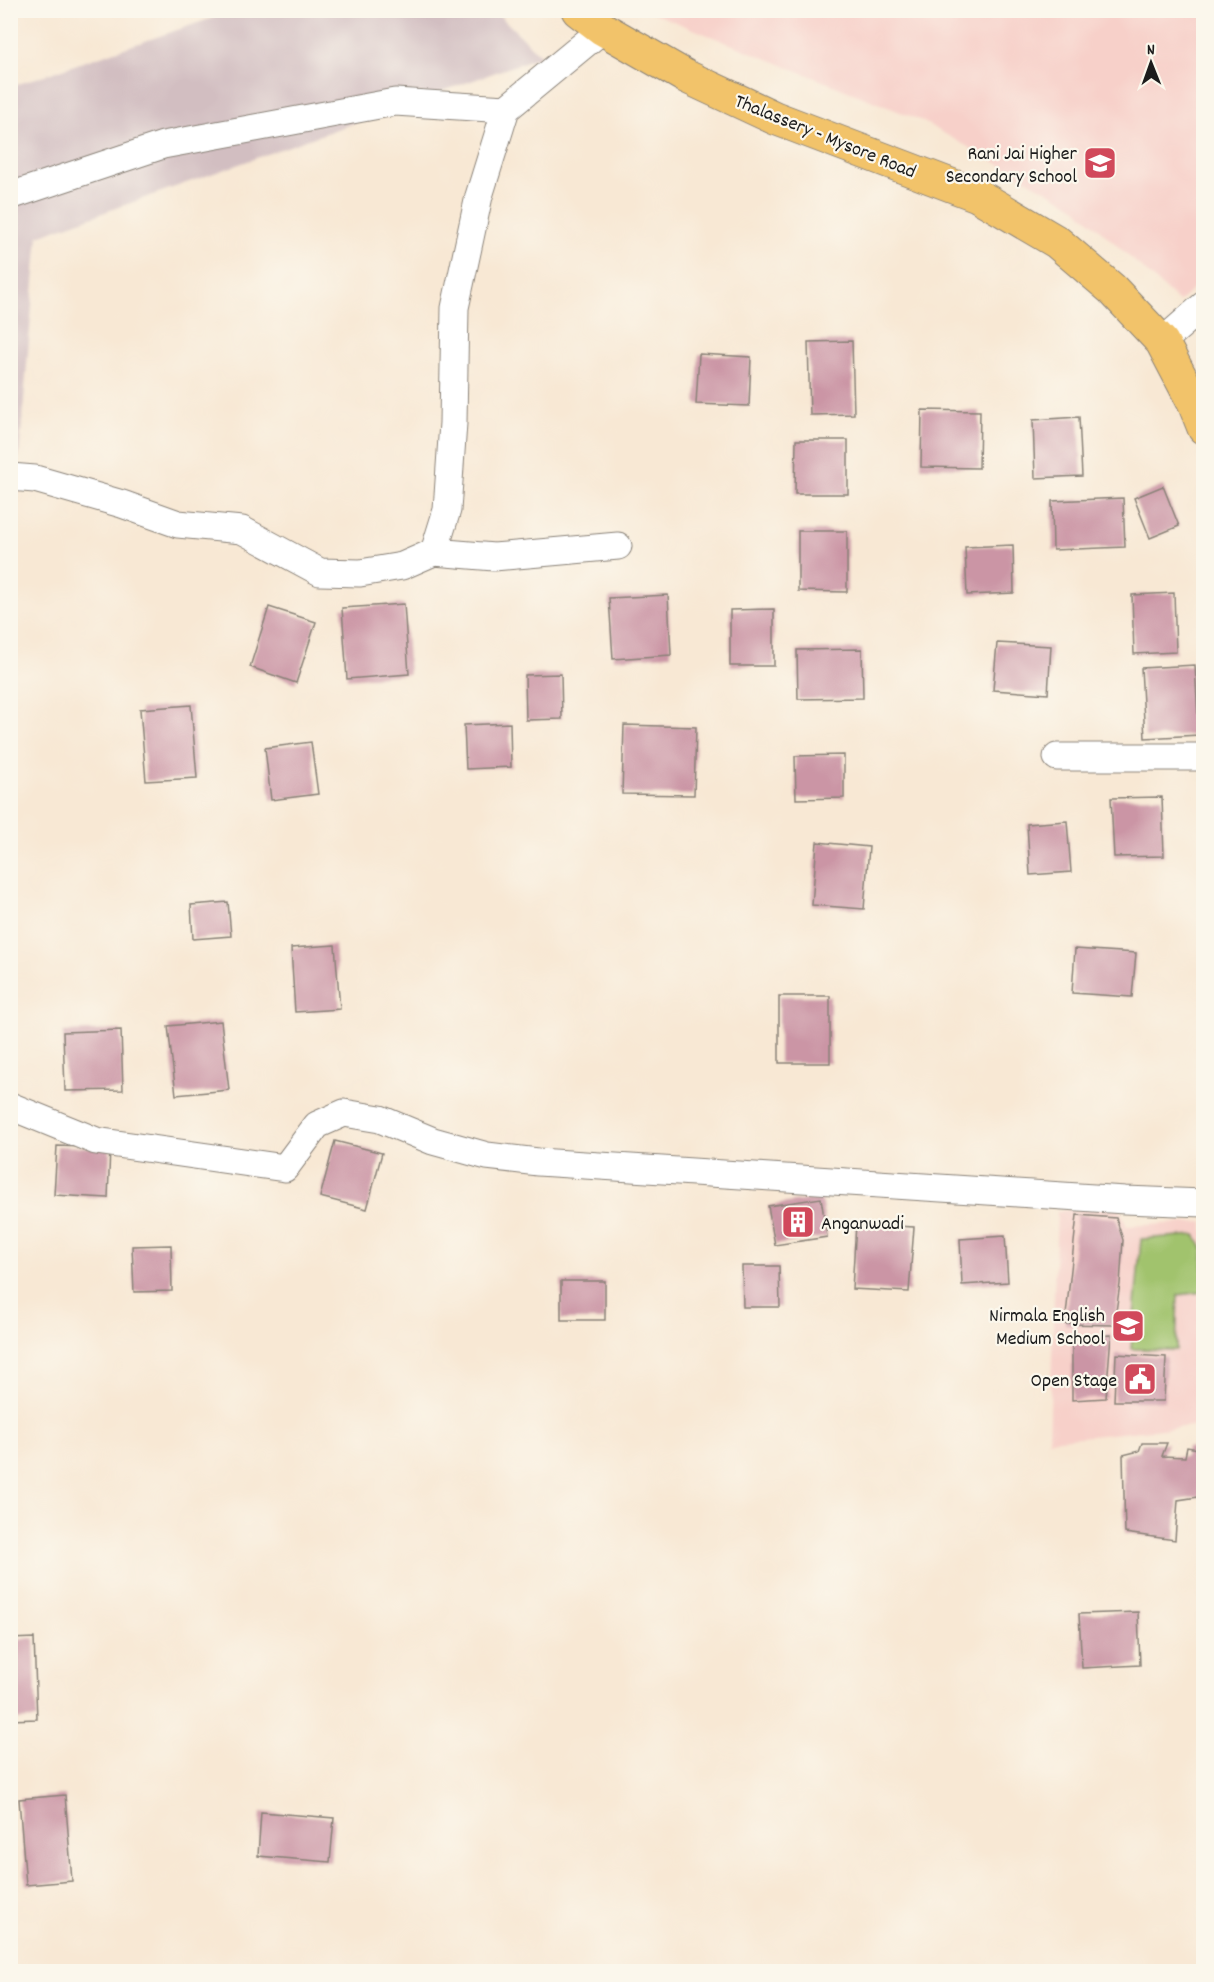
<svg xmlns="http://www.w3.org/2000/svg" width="1214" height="1982" font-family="Dekko,sans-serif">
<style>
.built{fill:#f7d0c9}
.industrial{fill:#d2bec1}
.green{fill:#a1c36d;stroke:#5e7044;stroke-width:1.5}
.building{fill:#cb95a5}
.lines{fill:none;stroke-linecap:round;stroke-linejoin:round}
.minor-casing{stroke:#8a8278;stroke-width:29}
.primary-casing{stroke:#8a8278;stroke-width:35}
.minor{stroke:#fff;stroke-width:27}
.primary{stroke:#f2c36a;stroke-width:33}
.labels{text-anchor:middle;stroke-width:4.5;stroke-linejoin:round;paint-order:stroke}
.street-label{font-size:20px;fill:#1c1c1c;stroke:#fbf7ec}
.poi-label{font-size:20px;fill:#1c1c1c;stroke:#fbf7ec;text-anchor:end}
</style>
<rect width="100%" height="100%" fill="#fbf7ec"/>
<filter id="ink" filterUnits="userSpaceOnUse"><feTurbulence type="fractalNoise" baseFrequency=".0167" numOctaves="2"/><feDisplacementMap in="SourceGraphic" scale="12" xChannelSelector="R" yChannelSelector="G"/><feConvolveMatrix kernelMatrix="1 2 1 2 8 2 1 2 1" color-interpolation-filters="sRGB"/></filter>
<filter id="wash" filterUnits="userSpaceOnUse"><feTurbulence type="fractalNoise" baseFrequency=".008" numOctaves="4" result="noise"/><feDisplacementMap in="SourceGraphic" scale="24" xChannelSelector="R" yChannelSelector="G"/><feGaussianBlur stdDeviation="1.35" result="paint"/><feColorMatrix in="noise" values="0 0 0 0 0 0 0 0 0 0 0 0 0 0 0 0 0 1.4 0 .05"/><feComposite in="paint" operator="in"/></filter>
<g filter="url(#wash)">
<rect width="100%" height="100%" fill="#f8e8d4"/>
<g class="built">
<polygon points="648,11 1203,11 1203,280 1179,302 1074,206 920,120"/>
<polygon points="1118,1205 1127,1226 1203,1222 1203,1425 1049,1440 1057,1211"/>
</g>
<polygon class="industrial" points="233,11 495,11 541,56 38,236 19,457 10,457 10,87"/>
<polygon class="green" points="1195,1235 1203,1248 1203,1292 1178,1295 1176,1350 1131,1349 1141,1239"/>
<g id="blocks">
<g class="building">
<polygon points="852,341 854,414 810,415 808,342"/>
<polygon points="699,354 751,357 749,406 696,404"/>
<polygon points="922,410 980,411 979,468 921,467"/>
<polygon points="1079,417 1082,476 1035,478 1033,420"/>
<polygon points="796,440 848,440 848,494 795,494"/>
<polygon points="1163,486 1179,526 1150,538 1134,498"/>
<polygon points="1123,498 1125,547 1053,550 1052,501"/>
<polygon points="798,531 847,531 847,592 798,591"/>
<polygon points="1013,545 1014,593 967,595 965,547"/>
<polygon points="1174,593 1176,652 1134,654 1132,595"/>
<polygon points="668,595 671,655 613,659 609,598"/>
<polygon points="404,604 409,674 347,679 342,608"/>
<polygon points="269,607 316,622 296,683 250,667"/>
<polygon points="774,609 774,666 730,666 730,610"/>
<polygon points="997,643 1051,646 1048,694 993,690"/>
<polygon points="862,649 863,698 798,699 797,650"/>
<polygon points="1195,665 1199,735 1145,738 1141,668"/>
<polygon points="561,674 562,719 526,720 525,675"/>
<polygon points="191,705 197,778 146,781 140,709"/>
<polygon points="510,723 511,767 466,769 464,725"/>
<polygon points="624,725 696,727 694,795 622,794"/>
<polygon points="311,742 318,794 271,800 265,748"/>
<polygon points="844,755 844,798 796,799 795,756"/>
<polygon points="1162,797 1164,856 1114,857 1111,798"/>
<polygon points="1067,821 1071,872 1030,875 1027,824"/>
<polygon points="817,842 869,847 864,909 812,905"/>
<polygon points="228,902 231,936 193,939 191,905"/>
<polygon points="335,945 340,1009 295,1012 291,948"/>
<polygon points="1075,949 1136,953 1132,997 1072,993"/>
<rect x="779" y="996" width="51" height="67"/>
<polygon points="221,1021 229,1090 176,1095 168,1026"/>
<polygon points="121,1030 123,1090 65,1091 63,1032"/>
<polygon points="335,1141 382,1153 367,1209 320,1197"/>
<polygon points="57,1146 110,1148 108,1198 54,1195"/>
<polygon points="821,1198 827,1237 775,1245 768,1206"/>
<polygon points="1077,1215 1116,1218 1123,1240 1120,1284 1114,1325 1065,1324"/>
<polygon points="856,1224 914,1227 909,1292 852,1289"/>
<polygon points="1005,1236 1008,1282 962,1285 960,1239"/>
<polygon points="171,1245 172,1291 134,1292 132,1246"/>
<polygon points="742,1266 779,1266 780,1307 743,1307"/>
<rect x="561" y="1281" width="44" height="39"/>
<polygon points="1111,1335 1106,1398 1072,1400 1072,1337"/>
<polygon points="1116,1354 1166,1357 1164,1401 1114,1401"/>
<polygon points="1142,1443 1167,1443 1162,1456 1185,1457 1187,1447 1204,1450 1204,1496 1178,1500 1175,1540 1125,1533 1123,1455 1139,1451"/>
<polygon points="1138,1612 1140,1665 1082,1668 1079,1614"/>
<polygon points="34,1638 37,1719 10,1720 10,1639"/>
<polygon points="65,1795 72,1881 26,1885 19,1799"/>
<polygon points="261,1812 334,1818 330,1862 258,1856"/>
</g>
</g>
</g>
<g filter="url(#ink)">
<use href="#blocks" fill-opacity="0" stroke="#8a8278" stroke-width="1.5"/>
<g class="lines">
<g class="minor-casing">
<g id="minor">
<polyline points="10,196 163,145 395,102 506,109"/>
<polyline points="1162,342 1204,305"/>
<polyline points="10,477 35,479 122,504 178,524 242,530 320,572 360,573 402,566 434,552 447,510 453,423 455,308 479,196 506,109 603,29"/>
<polyline points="434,552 494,557 618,546"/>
<polyline points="1057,757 1204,757"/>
<polyline points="10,1106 96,1141 285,1168 317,1125 344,1113 380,1119 433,1141 487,1156 538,1162 1125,1200 1204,1203"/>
</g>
</g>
<g class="primary-casing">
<polyline id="primary" points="578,10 603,29 685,76 775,118 977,195 1057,242 1112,289 1162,342 1194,403 1204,428"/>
</g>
<use href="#minor" class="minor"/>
<use href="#primary" class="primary"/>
</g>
</g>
<defs>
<g id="school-square" transform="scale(1.725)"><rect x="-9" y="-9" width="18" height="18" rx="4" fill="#d1495b" stroke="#fbf7ec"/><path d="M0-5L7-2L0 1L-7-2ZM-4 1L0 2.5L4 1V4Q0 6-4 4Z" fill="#fff"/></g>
<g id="building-square" transform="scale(1.725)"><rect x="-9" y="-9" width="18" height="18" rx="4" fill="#d1495b" stroke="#fbf7ec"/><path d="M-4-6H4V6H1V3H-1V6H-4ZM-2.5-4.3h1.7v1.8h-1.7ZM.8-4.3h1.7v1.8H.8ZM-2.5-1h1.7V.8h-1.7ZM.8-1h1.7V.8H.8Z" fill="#fff"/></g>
<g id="civic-square" transform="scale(1.725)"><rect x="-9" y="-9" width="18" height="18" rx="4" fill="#d1495b" stroke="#fbf7ec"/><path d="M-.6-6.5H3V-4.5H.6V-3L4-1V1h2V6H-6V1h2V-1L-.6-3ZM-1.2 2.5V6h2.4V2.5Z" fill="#fff"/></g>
</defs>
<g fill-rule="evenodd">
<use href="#school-square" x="1100" y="163"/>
<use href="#building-square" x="798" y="1222"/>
<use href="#school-square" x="1128" y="1326"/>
<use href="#civic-square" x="1140" y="1379"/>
</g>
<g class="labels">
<g class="street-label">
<text transform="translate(826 135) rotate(22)" y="7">Thalassery - Mysore Road</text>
</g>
<g class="poi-label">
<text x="1077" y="159">Rani Jai Higher<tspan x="1077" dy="23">Secondary School</tspan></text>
<text x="821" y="1229" text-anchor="start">Anganwadi</text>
<text x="1105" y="1321">Nirmala English<tspan x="1105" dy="23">Medium School</tspan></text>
<text x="1117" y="1386">Open Stage</text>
</g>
</g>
<rect width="1214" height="1982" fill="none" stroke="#fbf7ec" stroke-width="36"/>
<g transform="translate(1151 63) rotate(359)" stroke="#fbf7ec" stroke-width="4.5" paint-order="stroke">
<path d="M0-4.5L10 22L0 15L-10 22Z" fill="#1c1c1c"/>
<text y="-9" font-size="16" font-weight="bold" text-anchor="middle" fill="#1c1c1c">N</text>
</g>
</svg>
